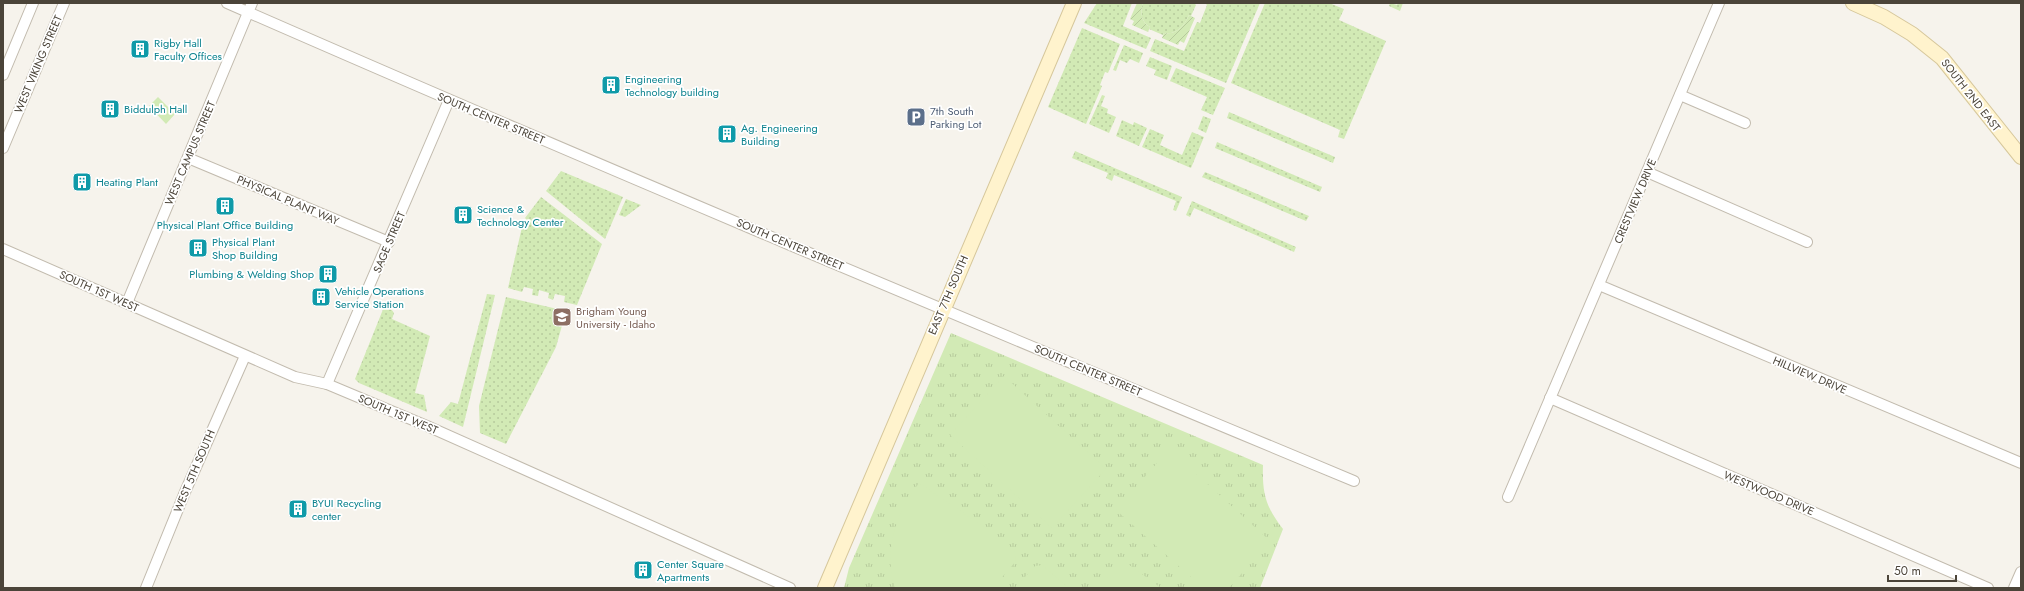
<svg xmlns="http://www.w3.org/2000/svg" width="2024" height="591" font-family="Jost,sans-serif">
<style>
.grass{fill:url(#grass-dots)}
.park{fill:url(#park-tufts)}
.garden{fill:url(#garden-furrows)}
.pitch{fill:#d2eab5}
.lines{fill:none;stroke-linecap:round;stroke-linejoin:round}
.street-casing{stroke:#c2bbae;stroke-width:12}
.secondary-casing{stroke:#d6c79b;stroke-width:16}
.street{stroke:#fff;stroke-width:10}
.secondary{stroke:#fff3cd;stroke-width:14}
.labels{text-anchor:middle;stroke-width:3.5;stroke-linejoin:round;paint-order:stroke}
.culture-label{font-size:11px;fill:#0d838f;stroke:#fff;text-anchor:start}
.street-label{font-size:11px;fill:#4b4439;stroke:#fff}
.service-label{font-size:11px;fill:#4e5e75;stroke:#fff;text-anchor:start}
.education-label{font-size:11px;fill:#785e54;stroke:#fff;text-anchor:start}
</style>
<defs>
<pattern id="grass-dots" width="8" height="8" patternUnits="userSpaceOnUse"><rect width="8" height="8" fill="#d2eab5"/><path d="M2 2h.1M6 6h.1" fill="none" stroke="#b6ca9c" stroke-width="1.8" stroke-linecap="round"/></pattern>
<pattern id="park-tufts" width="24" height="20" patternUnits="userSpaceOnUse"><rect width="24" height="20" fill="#d2eab5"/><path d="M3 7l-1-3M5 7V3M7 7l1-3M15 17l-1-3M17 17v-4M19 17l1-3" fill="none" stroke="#b6ca9c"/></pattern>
<pattern id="garden-furrows" width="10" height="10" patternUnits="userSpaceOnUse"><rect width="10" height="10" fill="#d2eab5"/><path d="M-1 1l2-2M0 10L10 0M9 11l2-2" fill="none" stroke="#b6ca9c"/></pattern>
</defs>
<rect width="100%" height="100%" fill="#f6f3ec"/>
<g class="grass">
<polygon points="1097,3 1132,3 1123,26 1151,38 1146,49 1084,23"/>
<path d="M1143,3H1194L1196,5L1191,16L1189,15C1184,26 1177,35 1164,33L1163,35L1149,29L1150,27C1141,22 1140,12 1143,3Z"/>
<polygon points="1205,3 1260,3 1226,83 1150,51 1155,39 1184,51 1197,22 1200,23 1207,5"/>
<polygon points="1265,3 1329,3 1344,9 1339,20 1386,41 1344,139 1338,137 1340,130 1231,83"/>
<polygon points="1390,3 1397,5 1398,3 1403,3 1400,11 1389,6"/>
<polygon points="1082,28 1120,44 1108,73 1105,72 1100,85 1102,86 1086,124 1048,107"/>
<polygon points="1124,45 1143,53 1139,63 1130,59 1127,63 1120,60 1116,71 1113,70"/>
<polygon points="1150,57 1172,66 1167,80 1154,75 1156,70 1146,66"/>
<polygon points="1176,68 1225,88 1213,115 1201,110 1207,97 1170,81"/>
<polygon points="1102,95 1105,96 1101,106 1108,109 1107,113 1116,117 1109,133 1089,124"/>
<polygon points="1229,112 1335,157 1333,163 1227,118"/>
<polygon points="1203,116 1211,119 1206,133 1198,129"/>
<polygon points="1122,120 1133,125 1134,122 1147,128 1139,146 1116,136"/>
<polygon points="1150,129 1164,135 1160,145 1182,155 1192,132 1204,137 1191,168 1142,147"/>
<polygon points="1217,142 1322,187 1320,192 1215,148"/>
<polygon points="1075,151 1182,197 1176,211 1173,210 1176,201 1114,175 1112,181 1106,178 1108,173 1072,158"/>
<polygon points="561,171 623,197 605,239 546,191"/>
<polygon points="1205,172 1309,216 1306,221 1202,177"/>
<polygon points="541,197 602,244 577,305 564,302 565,296 555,294 553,300 548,298 549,293 539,290 538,296 532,295 533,289 524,287 522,292 508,288 522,227 528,221 525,218"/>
<polygon points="626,199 641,205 625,217 619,215"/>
<polygon points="1192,201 1296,247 1294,252 1194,208 1190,217 1186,215"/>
<polygon points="487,294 495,295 463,427 439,416 451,402 458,404"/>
<polygon points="506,297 566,311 556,347 506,444 480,433 479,406"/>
<polygon points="386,302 394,313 392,319 430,336 415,393 424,395 427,412 359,383 355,379"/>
</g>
<path class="park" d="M951,333L1263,465C1262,494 1266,507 1283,529L1260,588H844L849,568Z"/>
<g class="garden">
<path d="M1137,3H1143C1140,12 1141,22 1150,27L1148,32L1132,25L1134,21L1130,19Z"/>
<path d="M1189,15L1195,18L1184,43L1180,41L1178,45L1162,38L1164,33C1177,35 1184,26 1189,15Z"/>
</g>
<g class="pitch">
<polygon points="158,97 175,114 166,124 149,106"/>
<polygon points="1004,376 1106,469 1052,528 950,435"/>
<polygon points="1169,449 1270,541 1229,588 1203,588 1116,510"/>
<path d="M919,483L987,529L1014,550L1016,561L993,588H895C883,550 896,513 919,483Z"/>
<polygon points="1124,561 1161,588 1106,588 1104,582 1114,569"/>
<polygon points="1042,565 1069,588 1015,588 1035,566"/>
</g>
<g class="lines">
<g class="street-casing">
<g id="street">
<path d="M227,3C601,167 977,324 1354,481"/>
<polyline points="3,75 33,3"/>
<polyline points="1680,95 1745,123"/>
<polyline points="3,148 64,3"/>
<polyline points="188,158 389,242"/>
<polyline points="1647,172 1807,242"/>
<polyline points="3,249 295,377 327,384 427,426 790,588"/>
<polyline points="1599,285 2021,463"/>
<polyline points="127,303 252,3"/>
<polyline points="327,384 449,100"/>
<polyline points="1550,398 1988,588"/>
<polyline points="1508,497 1719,3"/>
<polyline points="146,588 185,492 245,356"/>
<polyline points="2014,588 2021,572"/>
</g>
</g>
<g class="secondary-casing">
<g id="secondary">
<polyline points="1853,3 1884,17 1912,34 1942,58 2021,157"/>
<polyline points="825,588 1074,3"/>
</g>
</g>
<use href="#street" class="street"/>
<use href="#secondary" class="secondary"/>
</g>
<defs>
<g id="building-square" transform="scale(1)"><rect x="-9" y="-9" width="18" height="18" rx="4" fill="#0f9aa8" stroke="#fff"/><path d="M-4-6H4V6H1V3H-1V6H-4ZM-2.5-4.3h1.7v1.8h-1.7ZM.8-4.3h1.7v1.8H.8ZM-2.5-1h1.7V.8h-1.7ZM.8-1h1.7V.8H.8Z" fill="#fff"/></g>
<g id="parking-square" transform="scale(1)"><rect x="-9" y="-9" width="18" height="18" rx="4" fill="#5c6f8a" stroke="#fff"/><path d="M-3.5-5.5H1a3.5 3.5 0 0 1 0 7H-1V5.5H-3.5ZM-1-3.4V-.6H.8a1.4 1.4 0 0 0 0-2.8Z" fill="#fff"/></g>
<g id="university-square" transform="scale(1)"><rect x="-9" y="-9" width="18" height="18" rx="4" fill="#8d6e63" stroke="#fff"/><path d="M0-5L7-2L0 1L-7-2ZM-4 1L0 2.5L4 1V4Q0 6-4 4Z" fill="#fff"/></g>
</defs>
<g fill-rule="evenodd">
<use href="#building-square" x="140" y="49"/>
<use href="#building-square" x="611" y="85"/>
<use href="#building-square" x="110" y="109"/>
<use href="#parking-square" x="916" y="117"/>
<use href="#building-square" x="727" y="134"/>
<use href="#building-square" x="82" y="182"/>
<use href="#building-square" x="225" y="206"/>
<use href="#building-square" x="463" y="215"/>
<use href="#building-square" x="198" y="248"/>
<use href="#building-square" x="328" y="274"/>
<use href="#building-square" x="321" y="297"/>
<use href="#university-square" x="562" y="317"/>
<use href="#building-square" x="298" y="509"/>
<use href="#building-square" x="643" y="570"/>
</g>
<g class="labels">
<g class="culture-label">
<text x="154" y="47">Rigby Hall<tspan x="154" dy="13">Faculty Offices</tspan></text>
<text x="625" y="83">Engineering<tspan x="625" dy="13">Technology building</tspan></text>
<text x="124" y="113">Biddulph Hall</text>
<text x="741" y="132">Ag. Engineering<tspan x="741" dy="13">Building</tspan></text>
<text x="96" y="186">Heating Plant</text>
<text x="477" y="213">Science &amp;<tspan x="477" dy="13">Technology Center</tspan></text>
<text x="225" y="229" text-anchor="middle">Physical Plant Office Building</text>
<text x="212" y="246">Physical Plant<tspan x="212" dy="13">Shop Building</tspan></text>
<text x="314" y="278" text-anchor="end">Plumbing &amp; Welding Shop</text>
<text x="335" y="295">Vehicle Operations<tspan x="335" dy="13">Service Station</tspan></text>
<text x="312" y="507">BYUI Recycling<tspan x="312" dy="13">center</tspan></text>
<text x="657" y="568">Center Square<tspan x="657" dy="13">Apartments</tspan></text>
</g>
<g class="street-label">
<text transform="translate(38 64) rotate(-67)" y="4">WEST VIKING STREET</text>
<text transform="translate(1971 95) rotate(52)" y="4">SOUTH 2ND EAST</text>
<text transform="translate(491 118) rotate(23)" y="4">SOUTH CENTER STREET</text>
<text transform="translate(190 153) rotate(-67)" y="4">WEST CAMPUS STREET</text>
<text transform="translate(288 200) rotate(23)" y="4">PHYSICAL PLANT WAY</text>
<text transform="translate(1635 201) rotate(-67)" y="4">CRESTVIEW DRIVE</text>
<text transform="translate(389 242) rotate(-67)" y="4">SAGE STREET</text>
<text transform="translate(790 244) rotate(23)" y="4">SOUTH CENTER STREET</text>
<text transform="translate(99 291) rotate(24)" y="4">SOUTH 1ST WEST</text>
<text transform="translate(948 295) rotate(-67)" y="4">EAST 7TH SOUTH</text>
<text transform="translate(1088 370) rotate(23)" y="4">SOUTH CENTER STREET</text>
<text transform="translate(1810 375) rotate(23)" y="4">HILLVIEW DRIVE</text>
<text transform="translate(398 414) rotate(23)" y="4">SOUTH 1ST WEST</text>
<text transform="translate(194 471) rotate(-67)" y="4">WEST 5TH SOUTH</text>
<text transform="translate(1769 493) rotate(23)" y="4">WESTWOOD DRIVE</text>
</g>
<g class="service-label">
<text x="930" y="115">7th South<tspan x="930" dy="13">Parking Lot</tspan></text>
</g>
<g class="education-label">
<text x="576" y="315">Brigham Young<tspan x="576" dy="13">University - Idaho</tspan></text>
</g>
</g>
<rect width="2024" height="591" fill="none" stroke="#4b4439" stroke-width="8"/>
<path d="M1888 575v6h68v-6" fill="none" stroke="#4b4439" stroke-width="2"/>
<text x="1894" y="575" font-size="12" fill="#4b4439" stroke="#ffffff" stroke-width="3" paint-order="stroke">50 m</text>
</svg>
